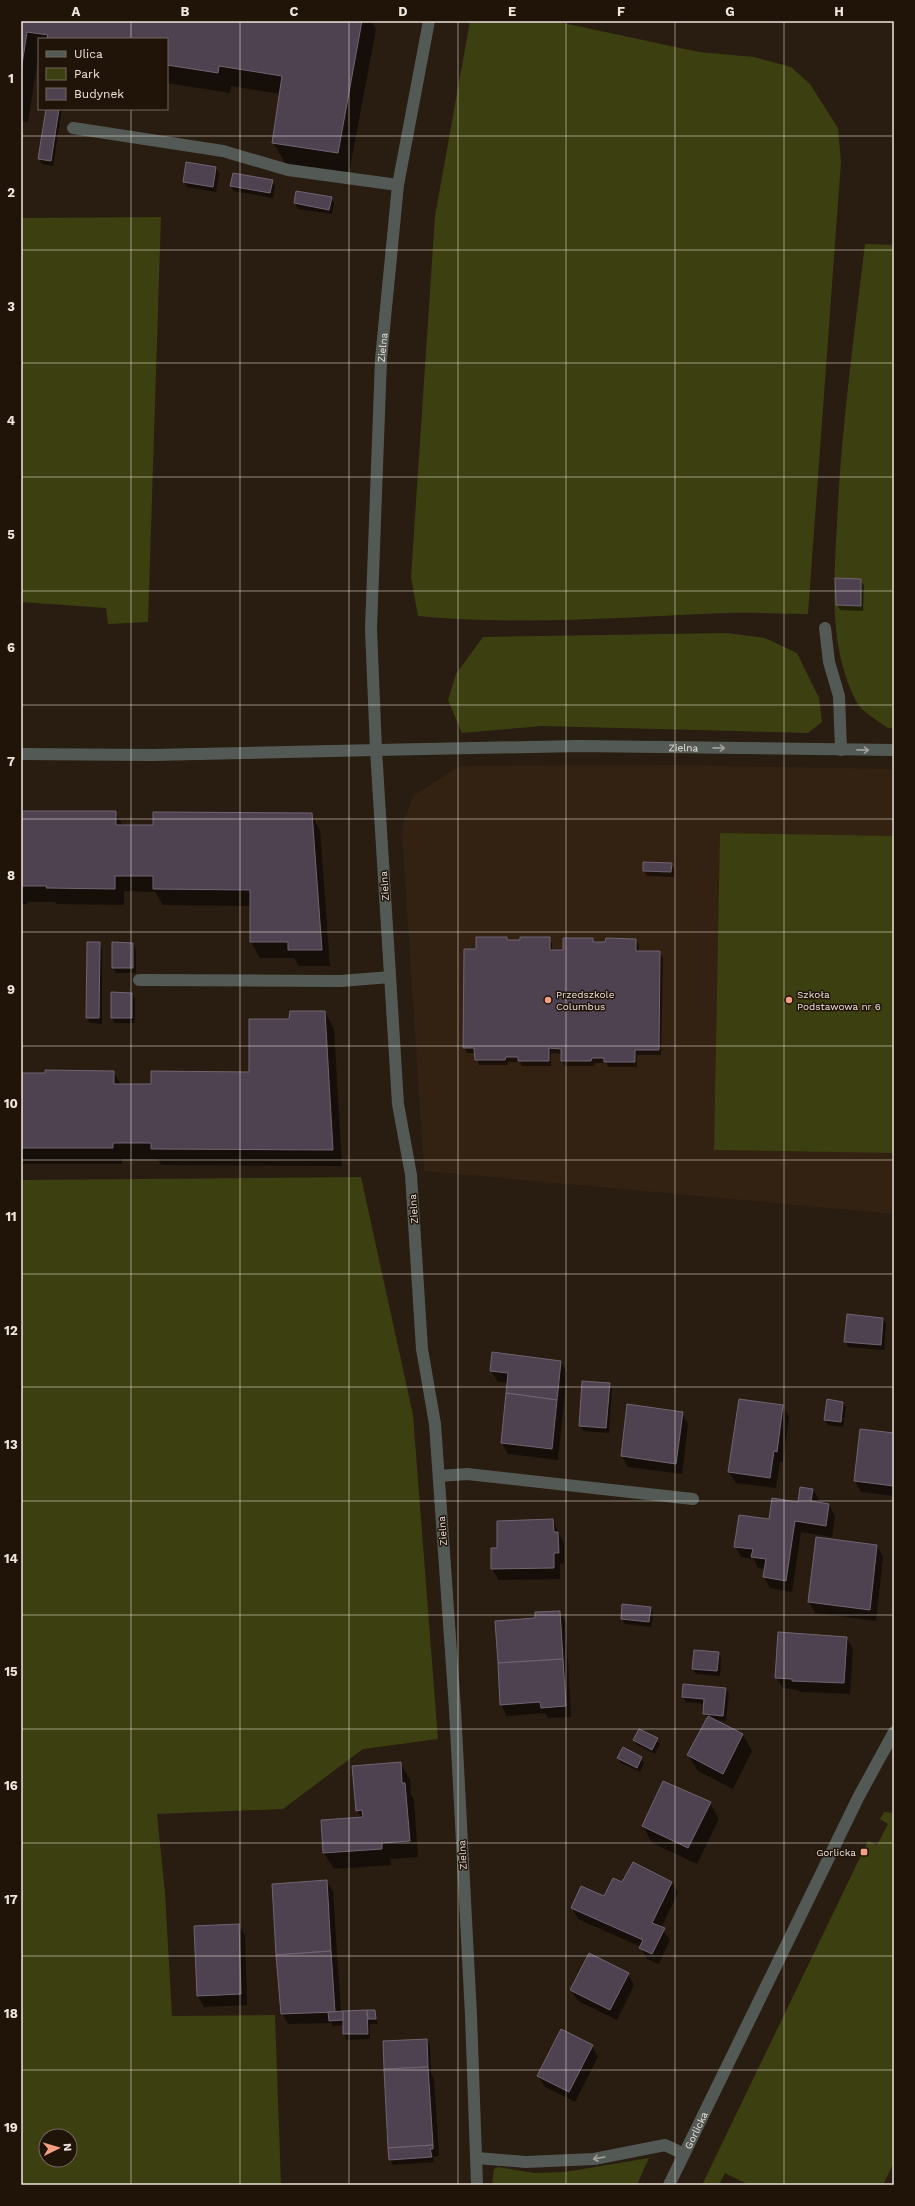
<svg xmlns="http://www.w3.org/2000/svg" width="915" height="2206" font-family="'Work Sans',sans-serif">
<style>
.built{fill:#332111}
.green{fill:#3c3f10;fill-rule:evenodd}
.shadow{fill:#0007}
.building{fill:#4f4250;stroke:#716473}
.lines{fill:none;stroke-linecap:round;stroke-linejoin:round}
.minor{stroke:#535a55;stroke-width:12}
.oneway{stroke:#a0a099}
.grid{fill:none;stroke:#eee5dd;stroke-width:1;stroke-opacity:0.55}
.poi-dot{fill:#f3a082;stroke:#201308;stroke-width:1.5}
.labels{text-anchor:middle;stroke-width:3;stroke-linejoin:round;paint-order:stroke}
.street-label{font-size:10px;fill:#eee5dd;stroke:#201308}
.poi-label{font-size:10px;fill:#eee5dd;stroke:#201308;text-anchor:start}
.neatline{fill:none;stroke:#eee5dd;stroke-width:1.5}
.grid-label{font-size:13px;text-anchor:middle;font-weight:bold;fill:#eee5dd}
</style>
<rect width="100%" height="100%" fill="#291c11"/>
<polygon class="built" points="674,765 894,769 894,1214 424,1171 402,834 404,820 413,796 459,766"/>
<g class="green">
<path d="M470,21H554L699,52L754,57L791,67L810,84L838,128L841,162L808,614C781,614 754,612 727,613C624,617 521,626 418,616L411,577L435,216Z"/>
<polygon points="161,217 148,622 108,624 106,608 21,602 21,218"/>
<path d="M865,244L894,245V728H888C879,721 861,712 856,701C828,646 834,583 837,523C841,430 854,337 865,244Z"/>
<polygon points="727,633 765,638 797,653 819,698 822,722 808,733 541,726 462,733 448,700 456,674 483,637"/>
<polygon points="720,833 894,836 894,1153 714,1150"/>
<path d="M361,1177L413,1415L438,1739L363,1749L283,1809L157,1814L165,1893L172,2016L275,2015L281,2185H21V1180ZM46,2136H70V2160H46Z"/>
<polygon points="884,1812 894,1813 894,2162 883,2185 749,2185 725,2173 719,2185 702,2185 868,1841 877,1845 888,1824 880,1819"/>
<polygon points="649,2158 637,2185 492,2185 494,2169 498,2167 534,2173 565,2172"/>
</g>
<g class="shadow">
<polygon points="21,21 371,21 376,29 349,173 285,163 273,142 280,94 231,86 230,93 167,83 167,39 39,39 39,52 28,122 21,121"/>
<polygon points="47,109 62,109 53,166 42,164 39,159"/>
<polygon points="216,168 219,174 216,192 187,187 184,182"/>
<polygon points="272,181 275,186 273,198 234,191 231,186"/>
<polygon points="297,192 331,198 334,203 332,214 298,209 295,203"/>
<polygon points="860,580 864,585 863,611 840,610 837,604"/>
<polygon points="21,812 115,812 123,826 154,826 311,814 320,830 330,966 299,966 294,958 260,958 251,942 251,906 163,905 155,892 124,891 124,905 56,904 55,902 27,902 27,904 21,904"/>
<polygon points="671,864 674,869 674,877 647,876 644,871"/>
<polygon points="506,938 508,941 549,938 552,944 552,951 564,951 592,939 594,943 636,940 639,945 639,952 660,952 663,958 661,1055 637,1055 637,1067 608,1067 606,1063 595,1063 594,1066 565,1066 562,1061 562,1054 551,1053 551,1066 522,1066 520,1062 508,1062 508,1065 479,1065 476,1053 467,1053 464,1047 477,950"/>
<polygon points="99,943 102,949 102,1024 90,1023 87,1018"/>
<polygon points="133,943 136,949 136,973 116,973 113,968"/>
<polygon points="132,994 135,999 135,1023 115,1023 112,1018"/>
<polygon points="325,1012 334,1029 342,1166 161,1165 158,1159 122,1159 122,1164 21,1164 21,1074 113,1072 121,1085 152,1086 250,1073 290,1020"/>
<polygon points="883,1318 886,1324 884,1350 848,1347 845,1342"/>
<polygon points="561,1362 567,1373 558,1460 508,1454 502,1443 508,1383 498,1382 491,1371"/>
<polygon points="609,1384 612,1389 609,1433 583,1431 580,1425"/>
<polygon points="843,1403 846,1408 843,1427 828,1425 825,1420"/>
<polygon points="628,1406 682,1413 688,1424 682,1474 628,1467 622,1456"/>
<polygon points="783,1406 789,1417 783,1462 780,1462 776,1488 736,1483 729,1472"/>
<polygon points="861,1430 894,1434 894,1496 861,1492 855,1481"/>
<polygon points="813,1489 819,1500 818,1504 829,1505 835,1516 832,1537 801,1532 792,1592 770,1588 764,1577 765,1569 758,1568 754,1559 741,1557 735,1546 769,1520 799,1503"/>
<polygon points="553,1520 564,1544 564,1563 560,1564 560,1579 499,1580 492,1569 498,1549"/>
<polygon points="877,1546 883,1557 876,1621 815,1613 809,1602"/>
<polygon points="650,1608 653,1613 651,1627 625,1624 622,1619"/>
<polygon points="560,1612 566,1623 571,1717 548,1718 545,1713 507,1716 501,1705 536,1619"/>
<polygon points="847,1638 853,1649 850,1694 800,1692 798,1690 783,1688 776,1677"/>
<polygon points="718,1653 721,1658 720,1676 696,1674 693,1669"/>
<polygon points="726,1688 729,1694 726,1721 712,1720 743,1735 752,1751 733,1789 698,1771 688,1755 707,1719 704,1713 705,1704 686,1702 683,1697"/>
<polygon points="657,1739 660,1744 655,1754 637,1745 634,1740"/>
<polygon points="618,1758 641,1758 644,1763 640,1772 621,1763"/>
<polygon points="400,1763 410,1780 411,1795 414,1800 418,1857 390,1859 391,1865 334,1869 324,1853 322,1821 361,1818 357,1810"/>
<polygon points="664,1783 710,1803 719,1819 697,1864 652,1843 643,1826"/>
<polygon points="327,1881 333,1892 341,2012 374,2011 378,2024 370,2024 370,2039 347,2040 344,2034 344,2025 333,2026 331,2023 288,2024 282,2013"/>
<polygon points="672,1882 678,1893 661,1928 670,1940 659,1964 647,1959 641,1947 578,1919 572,1908 605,1898 623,1884"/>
<polygon points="239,1925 245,1936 247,2005 204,2007 198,1996"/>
<polygon points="628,1974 634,1985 617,2020 578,2001 571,1990"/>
<polygon points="427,2040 430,2045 431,2073 434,2079 439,2156 433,2157 434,2162 393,2165 390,2160"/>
<polygon points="592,2046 598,2057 575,2102 545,2087 538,2076"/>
</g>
<g class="building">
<polygon points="21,21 362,21 338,153 272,143 282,76 219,66 218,73 167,65 167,39 51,39 47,38 48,35 27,32 21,71"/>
<polygon points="46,109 59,109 51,161 38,159"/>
<polygon points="186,162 216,167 213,187 183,182"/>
<polygon points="233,173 273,180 270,193 230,186"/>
<polygon points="296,191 332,197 329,210 294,203"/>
<polygon points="835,578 861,579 861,606 836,605"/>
<polygon points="21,811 116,811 116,825 153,825 153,812 312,813 322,950 288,950 288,942 250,942 250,890 153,889 153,876 115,876 115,889 46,888 47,886 21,886"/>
<polygon points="643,862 672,863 671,872 643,871"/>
<polygon points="476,937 507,937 507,940 520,940 520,937 550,937 550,950 563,950 563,938 593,938 593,942 605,942 606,938 636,939 636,951 660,951 659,1050 635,1050 635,1062 604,1062 604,1058 592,1058 591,1061 561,1061 561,1049 549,1048 549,1061 518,1061 518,1057 506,1057 505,1060 475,1060 474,1048 463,1048 464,949 476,949"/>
<polygon points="87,942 100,942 99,1018 86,1018"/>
<polygon points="112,942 133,943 133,968 112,968"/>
<polygon points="111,992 132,993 132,1018 111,1018"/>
<polygon points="290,1011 325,1011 333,1150 151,1149 151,1143 113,1143 113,1148 21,1148 21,1073 45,1073 45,1070 114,1071 114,1084 151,1084 151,1071 249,1072 249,1019 289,1019"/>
<polygon points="847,1314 883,1318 881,1345 844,1342"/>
<polygon points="492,1352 561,1361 557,1400 506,1393 508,1373 490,1371"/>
<polygon points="582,1381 610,1383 606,1428 579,1426"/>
<polygon points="506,1393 557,1400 552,1449 501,1443"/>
<polygon points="739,1399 783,1405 777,1452 774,1451 770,1478 728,1472"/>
<polygon points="827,1399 843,1402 841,1422 824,1420"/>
<polygon points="627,1404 683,1412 676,1464 621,1456"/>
<polygon points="860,1429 894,1433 894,1486 854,1481"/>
<polygon points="800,1487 813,1489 811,1501 829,1504 826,1526 795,1521 786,1581 763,1577 766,1559 751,1557 753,1549 734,1547 739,1515 769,1519 772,1498 798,1502"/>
<polygon points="553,1519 554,1532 558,1532 559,1553 554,1553 554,1568 491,1569 491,1548 497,1548 497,1521"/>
<polygon points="816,1537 877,1545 870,1610 808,1602"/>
<polygon points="622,1604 651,1607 649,1622 621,1619"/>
<polygon points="560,1611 563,1659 498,1663 495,1621 535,1618 535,1612"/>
<polygon points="778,1632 847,1637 844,1683 792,1681 792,1679 775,1678"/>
<polygon points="694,1650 719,1652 717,1671 692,1669"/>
<polygon points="563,1659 566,1706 541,1708 540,1702 500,1705 498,1663"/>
<polygon points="683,1684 726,1688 723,1716 703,1714 704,1699 682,1697"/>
<polygon points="708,1716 743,1734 723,1774 687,1755"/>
<polygon points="639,1729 658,1738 652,1750 633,1740"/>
<polygon points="623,1747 642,1757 637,1768 617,1758"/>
<polygon points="401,1762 402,1783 405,1783 410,1841 382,1843 382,1849 323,1853 321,1820 363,1817 362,1810 356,1811 352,1766"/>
<polygon points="663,1781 711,1802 688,1848 642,1826"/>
<polygon points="633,1862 672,1882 652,1923 665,1928 652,1954 639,1948 643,1940 571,1908 581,1886 604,1896 613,1878 622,1882"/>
<polygon points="327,1880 331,1951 276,1955 272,1884"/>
<polygon points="239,1924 241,1994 197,1996 194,1926"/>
<polygon points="331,1951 335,2012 281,2014 276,1955"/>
<polygon points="589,1953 629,1973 610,2010 570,1990"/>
<polygon points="367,2010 368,2034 343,2034 343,2011"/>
<polygon points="367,2010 375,2010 376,2019 368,2019"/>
<polygon points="343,2011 343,2020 329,2021 328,2012"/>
<polygon points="561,2029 593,2045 569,2092 537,2076"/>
<polygon points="427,2039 428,2067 384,2069 383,2041"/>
<polygon points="428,2067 433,2145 388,2148 384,2069"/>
<polygon points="433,2145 433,2149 430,2149 432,2157 389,2160 388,2148"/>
</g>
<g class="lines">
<g class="minor">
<polyline points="73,128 223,151 288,170 398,185"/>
<polyline points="825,628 829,662 839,696 841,750"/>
<path id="s1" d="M21,754L152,755L376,750L371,629L381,359L398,185L429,21"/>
<polyline points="139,980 341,981 390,977"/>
<polyline points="439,1476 467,1474 693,1499"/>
<polyline points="477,2158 526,2162 594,2159 665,2145 684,2154"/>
<path id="s2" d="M477,2185L471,2015L455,1709L435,1424L422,1349L411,1175L398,1104L376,750L578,746L894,750"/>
<path id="s3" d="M669,2185L859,1796L894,1732"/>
</g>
</g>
<defs><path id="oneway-shaft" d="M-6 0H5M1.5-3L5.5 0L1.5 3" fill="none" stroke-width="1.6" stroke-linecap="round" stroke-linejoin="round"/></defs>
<g class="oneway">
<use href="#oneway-shaft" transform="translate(719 748) rotate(1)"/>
<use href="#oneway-shaft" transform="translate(863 750) rotate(1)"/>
<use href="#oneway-shaft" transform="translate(599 2158) rotate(170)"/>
</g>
<path class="grid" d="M131,21V39M240,21V2185M349,21V2185M458,21V2185M566,21V2185M675,21V2185M784,21V2185M131,109V2185M21,136H894M21,250H894M21,363H894M21,477H894M21,591H894M21,705H894M21,819H894M21,932H894M21,1046H894M21,1160H894M21,1274H894M21,1387H894M21,1501H894M21,1615H894M21,1729H894M21,1843H894M21,1956H894M21,2070H894"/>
<g class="poi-dot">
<circle cx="548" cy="1000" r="4"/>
<circle cx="789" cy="1000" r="4"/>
<rect x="860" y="1848" width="8" height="8" rx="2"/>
</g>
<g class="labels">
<g class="street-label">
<text dy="4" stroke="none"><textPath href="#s1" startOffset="758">Zielna</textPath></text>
<text dy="4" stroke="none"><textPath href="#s2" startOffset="1747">Zielna</textPath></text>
<text transform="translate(384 886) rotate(-94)" y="4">Zielna</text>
<text transform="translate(413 1209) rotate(-94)" y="4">Zielna</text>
<text transform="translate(442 1531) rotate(-94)" y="4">Zielna</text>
<text transform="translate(462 1855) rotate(-93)" y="4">Zielna</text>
<text dy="4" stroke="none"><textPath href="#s3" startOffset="61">Gorlicka</textPath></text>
</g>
<g class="poi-label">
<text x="556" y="998">Przedszkole<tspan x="556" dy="12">Columbus</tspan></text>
<text x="797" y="998">Szkoła<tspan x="797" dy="12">Podstawowa nr 6</tspan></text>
<text x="856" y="1856" text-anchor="end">Gorlicka</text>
</g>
</g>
<rect width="915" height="2206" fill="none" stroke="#201308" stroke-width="44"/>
<rect x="38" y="38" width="130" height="72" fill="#201308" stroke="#72675d"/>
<rect x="46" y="51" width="20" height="6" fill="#535a55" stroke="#72675d"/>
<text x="74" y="58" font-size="12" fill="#eee5dd">Ulica</text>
<rect x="46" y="68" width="20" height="12" fill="#3c3f10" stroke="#72675d"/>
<text x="74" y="78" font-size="12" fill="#eee5dd">Park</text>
<rect x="46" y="88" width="20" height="12" fill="#4f4250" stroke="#72675d"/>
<text x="74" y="98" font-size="12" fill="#eee5dd">Budynek</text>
<g transform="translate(58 2148) rotate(85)"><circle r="19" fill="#201308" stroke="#72675d"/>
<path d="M0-3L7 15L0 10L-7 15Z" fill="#f3a082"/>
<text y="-6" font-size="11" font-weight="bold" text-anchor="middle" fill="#eee5dd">N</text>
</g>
<rect x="22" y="22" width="871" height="2162" class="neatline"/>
<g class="grid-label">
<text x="76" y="16">A</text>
<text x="185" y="16">B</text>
<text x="294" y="16">C</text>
<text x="403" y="16">D</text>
<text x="512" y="16">E</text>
<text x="621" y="16">F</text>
<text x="730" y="16">G</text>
<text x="839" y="16">H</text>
<text x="11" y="83">1</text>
<text x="11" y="197">2</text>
<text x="11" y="311">3</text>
<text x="11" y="425">4</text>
<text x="11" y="539">5</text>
<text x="11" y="652">6</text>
<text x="11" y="766">7</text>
<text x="11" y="880">8</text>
<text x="11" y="994">9</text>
<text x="11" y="1108">10</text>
<text x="11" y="1221">11</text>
<text x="11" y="1335">12</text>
<text x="11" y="1449">13</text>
<text x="11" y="1563">14</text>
<text x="11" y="1676">15</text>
<text x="11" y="1790">16</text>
<text x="11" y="1904">17</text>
<text x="11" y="2018">18</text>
<text x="11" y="2132">19</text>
</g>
</svg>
